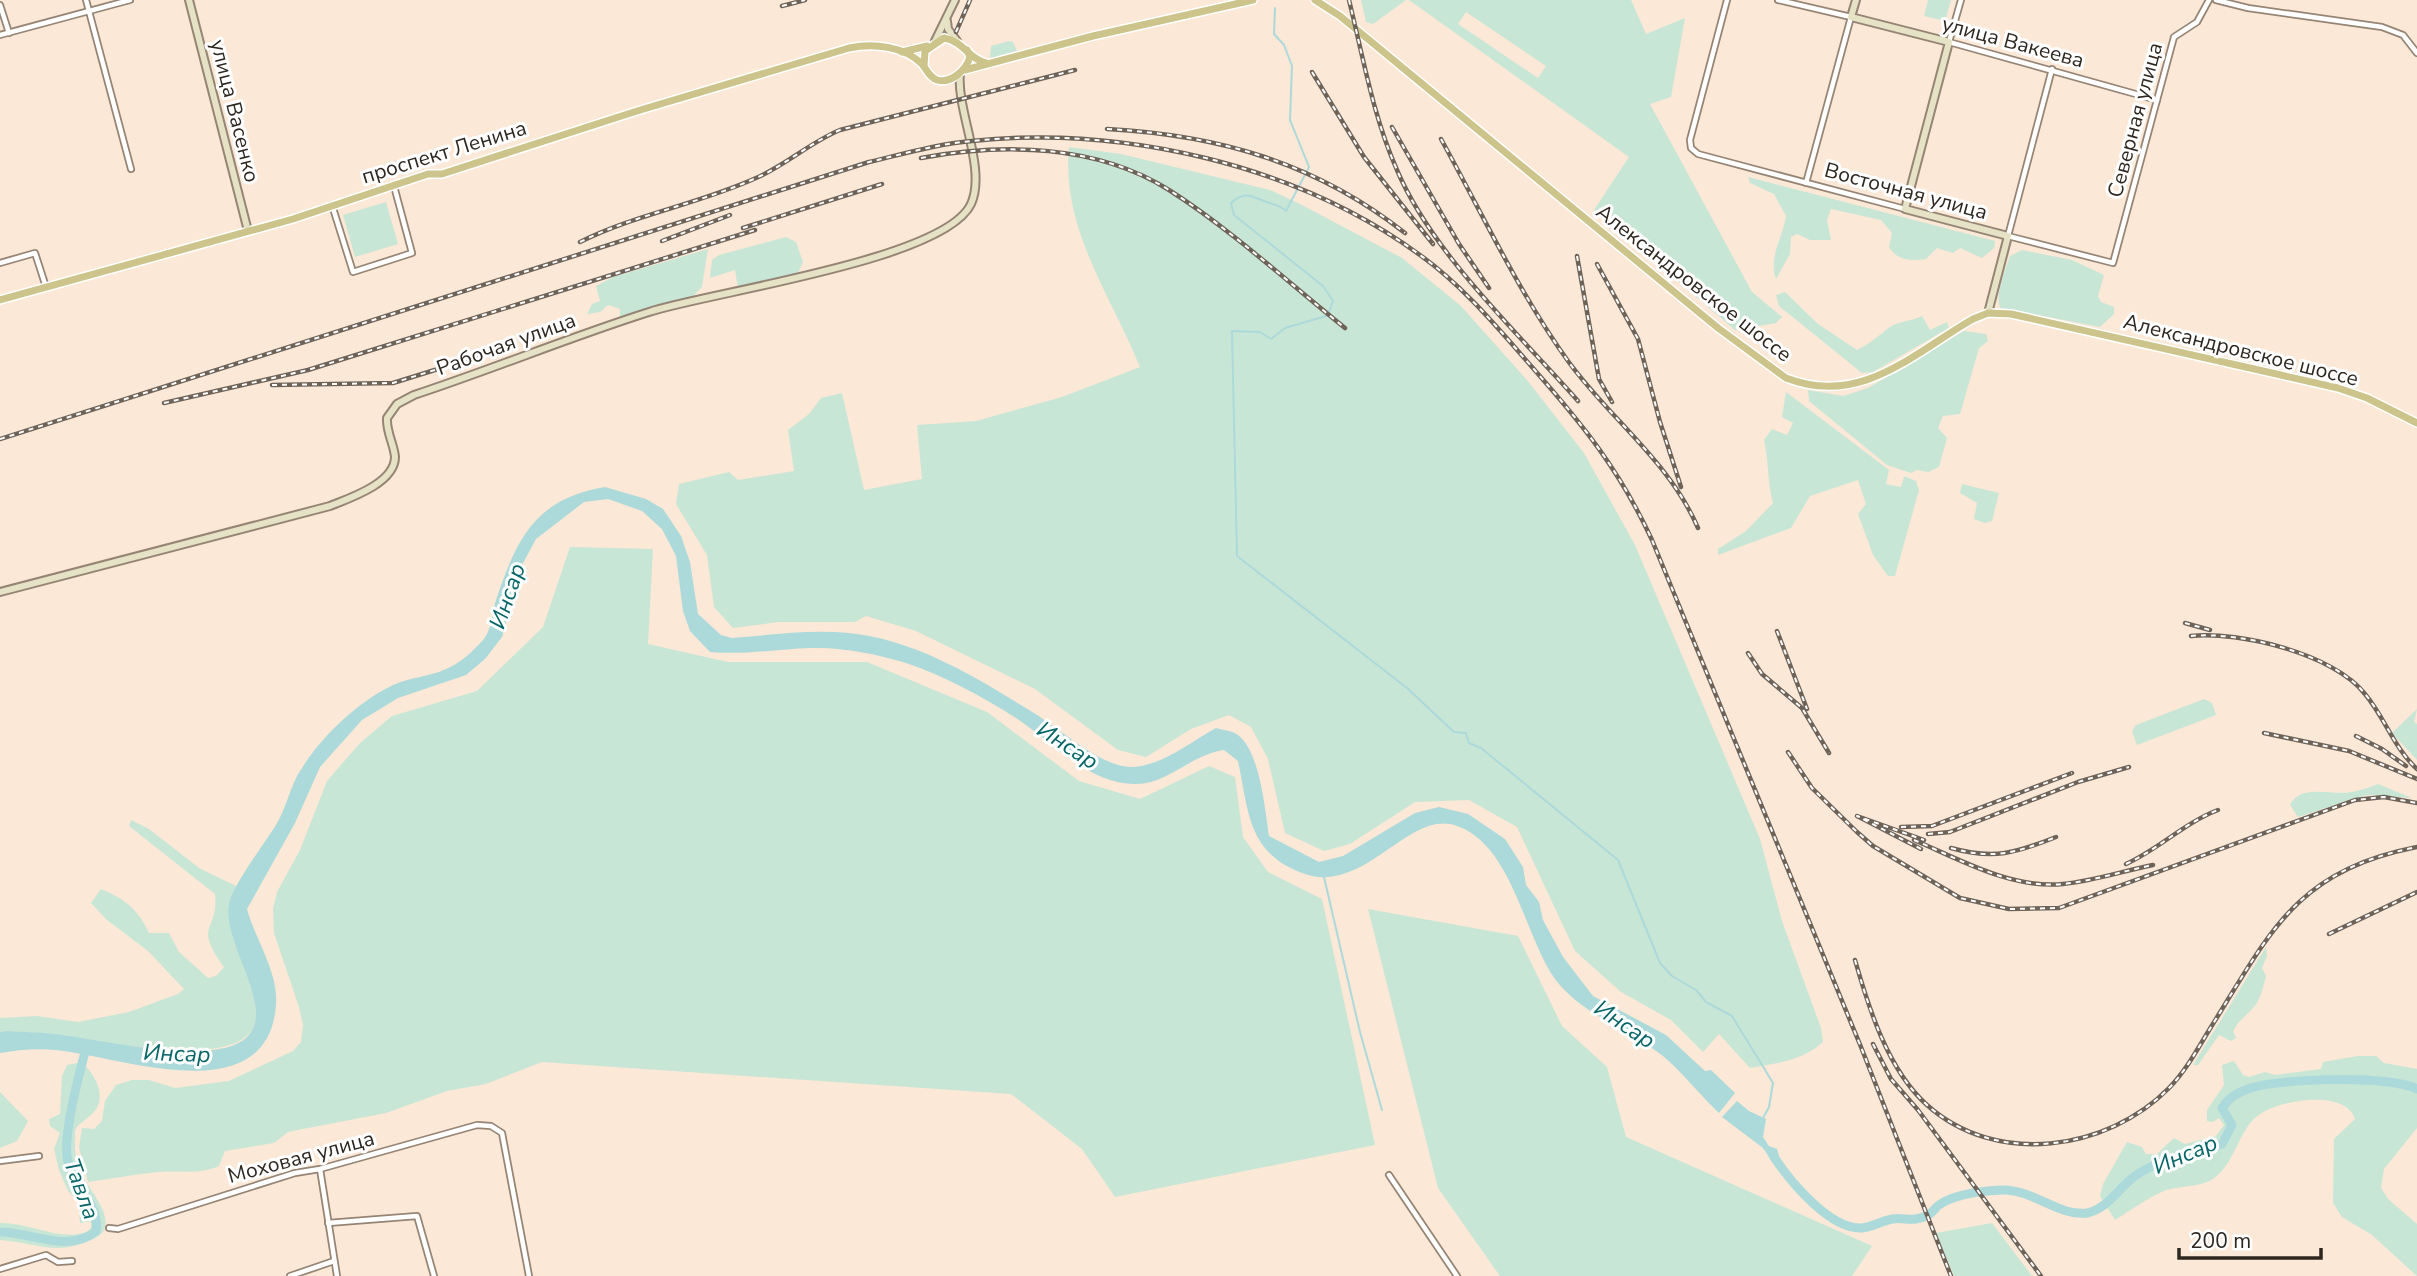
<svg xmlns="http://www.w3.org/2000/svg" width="2417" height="1276" font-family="'Nunito Sans',sans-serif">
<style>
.green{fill:#c8e6d6;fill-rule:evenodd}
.water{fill:#acd9da}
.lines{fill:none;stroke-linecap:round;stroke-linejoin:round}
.stream{stroke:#acd9da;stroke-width:2}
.river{stroke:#acd9da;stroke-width:9}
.street-casing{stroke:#968575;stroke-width:8}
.secondary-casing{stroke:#968575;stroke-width:10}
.primary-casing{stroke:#fff;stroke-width:10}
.street{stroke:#fff;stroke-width:4.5}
.secondary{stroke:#e6e2c5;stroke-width:6}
.primary{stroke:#ccc48b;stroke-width:7}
.rail-casing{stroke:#6e6359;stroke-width:4.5}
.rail{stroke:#fff;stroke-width:2;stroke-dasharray:5;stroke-linecap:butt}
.labels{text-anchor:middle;stroke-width:6;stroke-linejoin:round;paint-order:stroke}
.street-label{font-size:21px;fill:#2e2720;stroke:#fff}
.water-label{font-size:23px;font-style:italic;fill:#056567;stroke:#fff}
</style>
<rect width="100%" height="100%" fill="#fbe8d6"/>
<g class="green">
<polygon points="1361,0 1406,0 1373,24 1366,22"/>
<path d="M1409,0H1631L1646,34L1685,18L1671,97L1650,104L1752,292L1782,317L1776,323L1735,330L1594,210L1629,157ZM1466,12L1546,66L1538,78L1458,24Z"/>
<polygon points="1928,0 1951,0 1945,21 1924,16"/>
<polygon points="1009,41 1013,42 1017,51 990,58 991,46"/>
<path d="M1069,147L1121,154L1270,190L1300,204L1402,258L1461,306L1527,380L1584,453L1635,545L1760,839L1782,921L1821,1028L1823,1042C1802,1061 1777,1063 1750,1068L1719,1034L1703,1052L1671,1020L1621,992L1575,951L1517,827L1469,800L1415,802L1350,844L1324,851L1285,833L1268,759L1251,727L1229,715L1191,729L1146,757L1118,750L1035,689L916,631L866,616L855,622H779L733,628L714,607L707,555L676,504L679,484L729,472L738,480L794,471L788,430L809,414L821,398L842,393L864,490L922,479L917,425L976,421L1062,397L1140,367C1111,295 1061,229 1069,147Z"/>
<path d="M1748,177L1995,241L1994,248L1982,258L1960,248L1953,253L1937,248L1926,259C1912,261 1897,261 1889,247L1892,233L1881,220L1831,209L1827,220L1831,240H1810L1797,234L1791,237L1790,254L1776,279C1768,258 1783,237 1786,216L1774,194L1750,183Z"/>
<polygon points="386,202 398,244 355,257 343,215"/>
<polygon points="786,237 796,242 803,262 797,275 738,288 735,270 710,278 712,260 719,255"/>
<polygon points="708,249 702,287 692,297 620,318 620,309 608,305 600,312 587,314 592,304 600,301 596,286 613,277"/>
<path d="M2022,250L2072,260L2104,275L2098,296L2101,302L2114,307V314L2100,327L2000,308C1995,293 2005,271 2010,256Z"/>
<path d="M1785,292L1818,324L1857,350C1870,344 1879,335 1890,327C1899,321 1912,321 1922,316L1930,330L1947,322L1949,328L1873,372L1862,373L1779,306L1776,295Z"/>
<polygon points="1964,331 1986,334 1988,341 1979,348 1960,414 1943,416 1938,428 1947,438 1939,467 1928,472 1917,470 1911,473 1887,465 1809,401 1808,390 1843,396 1868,388"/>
<path d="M1786,392L1889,470L1886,484L1901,487L1904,476L1916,481L1919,490L1895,576H1888L1873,555L1858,514L1866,504L1858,480L1810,496L1791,528L1718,555V549L1746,531L1773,503C1767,481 1769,462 1764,440L1772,429L1787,435L1793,423L1782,417Z"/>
<polygon points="1962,484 1999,493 1992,521 1985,523 1974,519 1977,503 1960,493"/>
<path d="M570,547L653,549L648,644L728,662H867L987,712L1079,781L1140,799L1209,766L1235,777L1243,837L1268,872L1322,899L1375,1145L1115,1197L1082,1149L1011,1094L542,1062L486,1084L447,1091L386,1113L303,1129L288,1132L274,1143L225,1151L219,1166C198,1175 181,1170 159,1172C135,1174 111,1179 88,1182L79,1147L82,1128L94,1129L102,1121L105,1101L116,1085L132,1080H149L175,1088L229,1081L293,1051L301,1042L303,1025L299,1007L274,933L273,909L277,892L300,850L327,781L360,743L392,716L477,691L543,627Z"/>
<polygon points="2204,699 2212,703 2216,715 2137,745 2132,731 2136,725"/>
<polygon points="2417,709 2414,722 2417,724 2417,760 2392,733"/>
<path d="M2378,784L2412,798L2367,795L2298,817L2290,805C2300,783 2333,796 2351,792C2360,791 2370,787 2378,784Z"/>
<path d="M131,820L149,829L199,868L238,887C209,932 263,972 256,1019C246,1085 47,1024 0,1032V1018L37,1016L78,1022L129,1012L178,994L184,989L148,951L107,920L91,903L101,889C125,899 138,909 149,933H169L179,952L208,978L216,976L224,967C192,923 219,933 215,894L129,826Z"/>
<polygon points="1368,909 1518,936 1562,1026 1607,1067 1626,1137 1872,1246 1852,1276 1500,1276 1438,1188"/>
<path d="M2266,947L2267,956L2262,968L2266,976C2263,987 2261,1000 2252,1009C2245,1017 2238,1021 2233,1031L2236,1038L2231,1041L2219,1035L2198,1065H2193Z"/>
<path d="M2358,1056H2376L2384,1063L2417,1069V1128L2384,1169L2381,1188L2388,1199L2417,1224V1276L2372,1235L2342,1217L2333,1203L2334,1139L2355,1119C2346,1087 2268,1100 2252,1121C2237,1138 2233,1165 2213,1179C2201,1187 2180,1186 2166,1190C2149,1197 2131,1210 2115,1220L2100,1196L2103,1184L2127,1142L2142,1147L2146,1154H2157L2174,1138L2185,1144L2216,1136L2224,1125L2219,1118L2213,1122L2207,1121V1110L2224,1085L2222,1065L2234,1061L2243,1075L2249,1077L2265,1072L2275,1075L2321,1069L2323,1062Z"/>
<path d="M82,1062C95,1075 109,1098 92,1114C85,1121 80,1122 75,1130C75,1142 74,1157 79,1168C88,1192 130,1229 86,1242C77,1245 68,1248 59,1248C39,1248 21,1241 0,1240V1223C29,1222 65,1244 91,1230V1221L80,1223L78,1201L68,1191L59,1170L54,1149L60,1133L50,1126L49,1119L60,1114L62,1076L67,1065Z"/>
<polygon points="0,1092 28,1121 17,1141 0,1148"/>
<polygon points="1992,1223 2032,1276 1954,1276 1936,1233"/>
</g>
<g class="water">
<path d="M605,487L646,499L663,509L681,536L690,562L698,614L721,635L732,638C771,635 810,629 849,633C917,640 977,678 1034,713C1060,729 1100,766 1130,767C1161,767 1190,742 1216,728C1223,730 1233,731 1238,735C1260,752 1265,809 1269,836L1319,862L1343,856L1415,813L1439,807L1468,814L1505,839L1523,867L1526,885L1539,902L1543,920L1563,957L1593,996L1666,1035L1705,1071L1711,1070L1735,1093L1719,1113C1700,1095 1683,1073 1663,1056C1629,1029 1582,1015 1555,979C1524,935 1512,845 1457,826C1408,808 1365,897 1302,873C1247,852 1249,812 1238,761L1224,750C1192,754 1168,784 1136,784C1090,785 1051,741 1016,718C983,697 943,675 906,663C877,654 842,647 811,648C777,649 744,655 710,652L690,631L683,611L676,556L662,529L642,511L608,499L584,502L536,539L522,565L502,637L485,659L466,675L398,698L362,720L320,767L295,823L247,909C255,939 279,973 276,1005C268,1110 129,1060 64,1051C42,1048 22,1049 0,1053V1032L7,1031C22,1032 39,1032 54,1034C98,1039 205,1065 242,1041C285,1012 214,938 231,897C241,874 262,847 276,825C287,807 290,785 302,768C322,736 357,703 391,686C409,677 429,677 446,669C461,663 473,651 483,640C492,630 492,612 496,600C517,538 535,499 605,487Z"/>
<polygon points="1737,1101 1749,1111 1766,1119 1763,1137 1769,1146 1777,1149 1781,1163 1773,1163 1763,1148 1722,1117"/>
</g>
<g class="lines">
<g class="stream">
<path d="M1275,8L1274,34L1284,45L1292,66L1290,120L1309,167L1286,211C1278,204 1273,205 1264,201C1249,195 1244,192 1231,203L1234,215L1323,286L1333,301L1329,312"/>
<polyline points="1326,316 1285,328 1271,339 1260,332 1232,331 1237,556 1407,688 1454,732 1466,733 1469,743 1481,748 1618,860 1660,963 1672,976 1696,990 1706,1002 1732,1016 1773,1083 1769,1107 1763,1118"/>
<polyline points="1324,877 1360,1032 1382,1110"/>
</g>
<g class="river">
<path d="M1774,1157C1790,1181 1830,1230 1862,1228C1872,1227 1882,1221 1892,1219C1905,1217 1914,1223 1928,1215C1932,1213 1935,1208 1939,1205C1954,1194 1983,1191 2001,1190C2031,1188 2059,1217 2087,1213C2106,1209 2116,1192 2129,1181C2153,1159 2192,1155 2222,1144L2232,1125L2222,1108C2229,1098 2236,1093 2248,1089C2278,1078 2389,1075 2417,1089"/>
<path d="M0,1232C33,1232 68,1254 96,1231C101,1204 70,1184 67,1156C64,1130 79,1075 86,1048"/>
</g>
<g class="street-casing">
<g id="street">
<polyline points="86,0 131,169"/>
<polyline points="1727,0 1690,140 1691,148 1698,154 1905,209"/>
<polyline points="1778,0 1851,17 1806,183"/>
<polyline points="1961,0 1949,42 2157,100"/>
<polyline points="2216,0 2248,8 2382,27 2403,35 2417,53"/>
<polyline points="0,5 9,33"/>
<polyline points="0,35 130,0"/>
<polyline points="2052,69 2008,236 2113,263 2174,37 2197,22 2209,0"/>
<polyline points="332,205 353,272 412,253 394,186"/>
<polyline points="0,263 35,253 46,287"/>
<polyline points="0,1161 39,1156"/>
<polyline points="320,1169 337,1276"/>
<polyline points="1389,1175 1457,1276"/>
<polyline points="328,1223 417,1216 434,1276"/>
<polyline points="109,1228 118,1229 295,1173 320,1169 477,1125 491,1126 502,1133 529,1276"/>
<polyline points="0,1269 46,1255 58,1262 72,1261"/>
<polyline points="290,1276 334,1261"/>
</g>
</g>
<g class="secondary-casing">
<g id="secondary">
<polyline points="189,0 248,231"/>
<polyline points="1856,0 1851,17 1949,42 1905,209 2008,236 1988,313"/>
<polyline points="947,21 948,29 957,41"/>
<polyline points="935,41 955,0"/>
<path d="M0,592L330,506C350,498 395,483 395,457C394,444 386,432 387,418L397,404L414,395C493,369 570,337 649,312C710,292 945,260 971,204C987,169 956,110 960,73"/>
</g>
</g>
<g class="primary-casing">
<g id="primary">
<path d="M1315,0L1340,16L1718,328L1786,378C1861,407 1912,354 1973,319L1988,313L2011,314L2338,388L2367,398L2417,423"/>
<polyline points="902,52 927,46"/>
<path d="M924,66L925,51L944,38C963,41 969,59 986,63"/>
<polyline points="965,70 1093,36 1253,0"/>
<path d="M0,300L293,219L428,174H442L637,111L849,48C873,43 904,46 922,64C927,70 929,77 937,80C951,84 966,70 970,57L967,50"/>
</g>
</g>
<use href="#street" class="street"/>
<use href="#secondary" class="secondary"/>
<use href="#primary" class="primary"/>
<g class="rail-casing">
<g id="rail">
<path d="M1349,0C1363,57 1373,116 1397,170C1432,253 1518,333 1578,401"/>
<polyline points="782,6 805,0"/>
<polyline points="956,32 970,0"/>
<polyline points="1312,72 1364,157 1433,244"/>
<polyline points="1392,127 1459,244 1489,288"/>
<path d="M1107,129C1219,135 1316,163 1405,233"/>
<path d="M1441,139C1482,213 1519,293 1568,361C1610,419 1669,461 1698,528"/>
<path d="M921,158C1003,143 1096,144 1169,190C1229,228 1289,283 1345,328"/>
<polyline points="743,228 882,184"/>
<polyline points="662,241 730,215"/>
<path d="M580,242C636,214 699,204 756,178C786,165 809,143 840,130L1075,70"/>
<polyline points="1577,256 1599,379 1612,402"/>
<polyline points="1597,264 1638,339 1660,422 1681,487"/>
<polyline points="272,385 393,383 483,355"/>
<polyline points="164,403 308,370 755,230"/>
<path d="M0,439L869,162C903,154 937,144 972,141C1123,125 1297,165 1420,255C1463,286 1497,327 1532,367C1583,425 1619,469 1652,540L1861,1047L1951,1276"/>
<polyline points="2185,623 2210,630"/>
<polyline points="1777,631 1807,709"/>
<path d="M2191,636C2240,631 2334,654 2365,694C2385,718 2394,748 2417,769"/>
<polyline points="1748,653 1762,674 1802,708 1829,753"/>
<polyline points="2264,733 2349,751 2417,779"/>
<polyline points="2356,736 2382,749 2406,766"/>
<polyline points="1788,752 1812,788 1857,832 1873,846 1960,898 2009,909 2059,908 2355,800 2384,797 2417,803"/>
<polyline points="1901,827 1932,826 2072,773"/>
<polyline points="1928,834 1950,832 2078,782 2129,767"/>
<path d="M1914,840C1961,860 2011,889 2063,884C2093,881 2123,871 2153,865"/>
<path d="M1951,848C1994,860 2016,853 2056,837"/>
<polyline points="1921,849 1857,816 1924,840"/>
<path d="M2126,864C2159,849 2184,823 2218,810"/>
<polyline points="2329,934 2417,892"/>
<path d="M1855,960C1869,1009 1888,1070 1927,1105C1996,1167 2107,1151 2169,1088C2186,1071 2198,1048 2211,1027C2271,931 2296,871 2417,847"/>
<polyline points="1873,1044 1891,1079 1918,1110 2041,1276"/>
</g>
</g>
<use href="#rail" class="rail"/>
</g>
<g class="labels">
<g class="street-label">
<text transform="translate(2013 42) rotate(15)" y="7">улица Вакеева</text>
<text transform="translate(235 111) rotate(76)" y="7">улица Васенко</text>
<text transform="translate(2135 120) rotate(-75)" y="7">Северная улица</text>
<text transform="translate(444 152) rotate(-17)" y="7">проспект Ленина</text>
<text transform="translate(1906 191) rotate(15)" y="7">Восточная улица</text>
<text transform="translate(1694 283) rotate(38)" y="7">Александровское шоссе</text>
<text transform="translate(506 344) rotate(-20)" y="7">Рабочая улица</text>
<text transform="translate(2241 350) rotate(14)" y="7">Александровское шоссе</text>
<text transform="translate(301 1157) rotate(-15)" y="7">Моховая улица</text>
</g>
<g class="water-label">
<text transform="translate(507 596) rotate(-71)" y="8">Инсар</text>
<text transform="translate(1068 745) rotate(33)" y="8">Инсар</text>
<text transform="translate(1625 1024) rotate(34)" y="8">Инсар</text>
<text transform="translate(177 1053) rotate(2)" y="8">Инсар</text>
<text transform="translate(2185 1154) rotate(-23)" y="8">Инсар</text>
<text transform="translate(82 1189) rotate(70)" y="8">Тавла</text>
</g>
</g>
<path d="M2179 1248v10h142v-10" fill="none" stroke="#2e2720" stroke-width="3.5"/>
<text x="2190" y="1248" font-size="21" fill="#2e2720" stroke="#ffffff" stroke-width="5" paint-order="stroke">200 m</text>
</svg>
